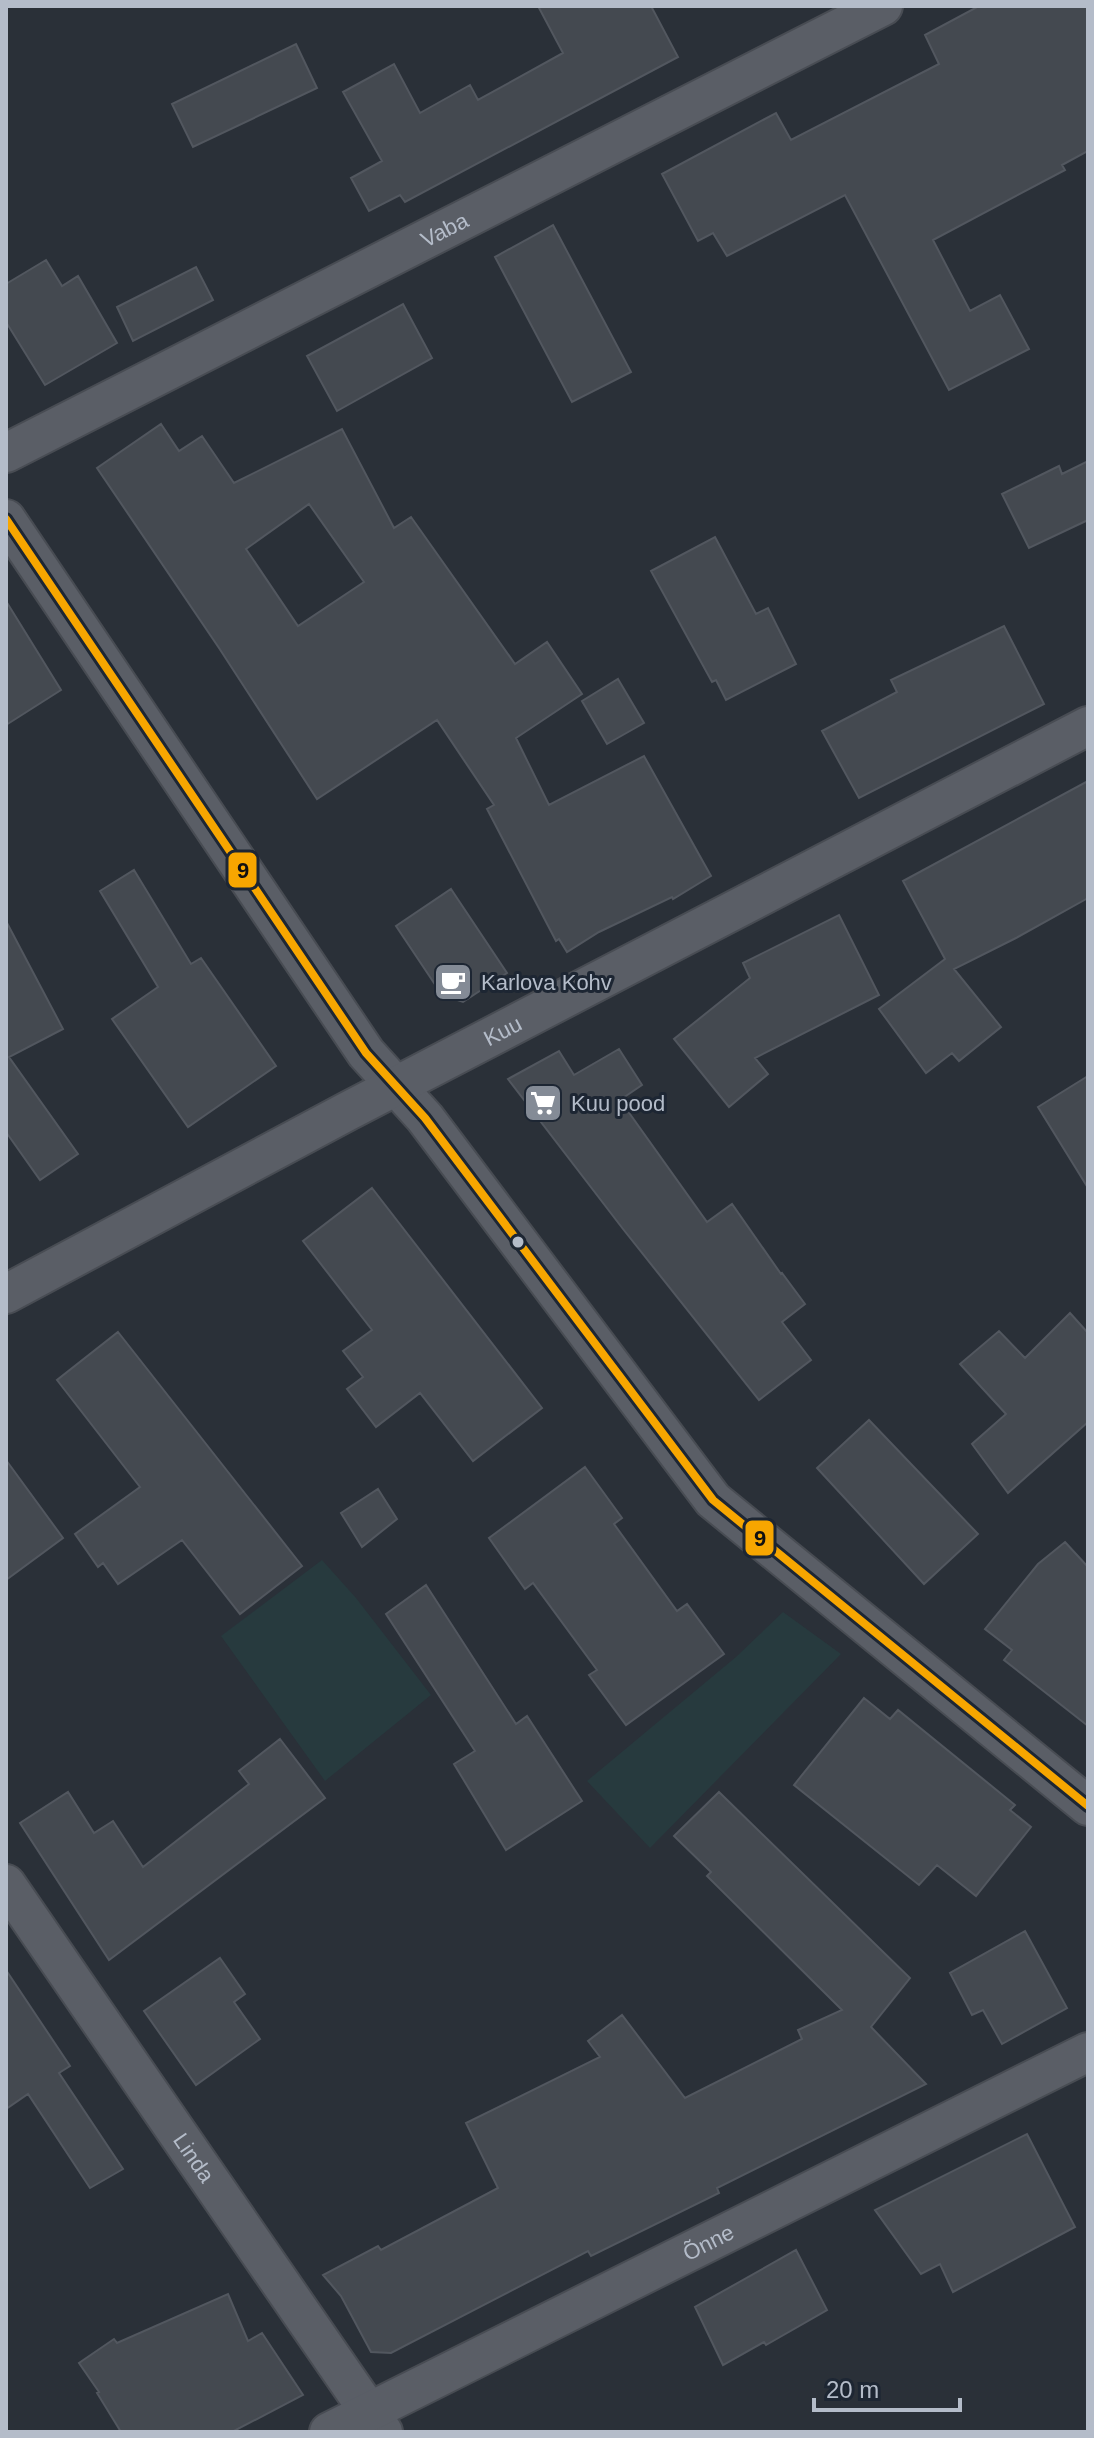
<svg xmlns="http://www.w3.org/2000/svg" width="1094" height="2438" font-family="Arial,sans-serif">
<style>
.green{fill:#273a3e}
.building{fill:#444950;stroke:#52575f;stroke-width:2;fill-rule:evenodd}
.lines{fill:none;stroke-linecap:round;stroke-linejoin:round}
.street-casing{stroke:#484c53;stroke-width:42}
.street{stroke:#5a5e66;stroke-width:38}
.bus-1-casing{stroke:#1d2633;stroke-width:14}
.bus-1{stroke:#f7a600;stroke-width:8}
.bus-dot{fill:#b4bcc9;stroke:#1d2633;stroke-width:3}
.labels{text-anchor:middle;stroke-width:6;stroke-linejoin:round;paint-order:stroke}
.street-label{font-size:22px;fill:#b4bcc9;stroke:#1d2633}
.poi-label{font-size:22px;fill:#b4bcc9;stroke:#1d2633;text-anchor:start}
.line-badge{stroke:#1d2633;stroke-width:3}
.pale-badge-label{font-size:22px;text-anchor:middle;font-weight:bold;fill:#111}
</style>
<rect width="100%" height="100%" fill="#2a3038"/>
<!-- green -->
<path class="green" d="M322,1560L356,1598L431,1695L325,1781L221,1636Z
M783,1612L841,1654L650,1848L587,1781L736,1657Z"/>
<!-- building -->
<path class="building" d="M538,6H651L678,57L405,202L400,195L369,211L351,178L382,161L343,92L394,64L420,113L470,85L478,100L563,53Z
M979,6H1088V151L1062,165L1065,170L933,240L970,311L1000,295L1029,349L949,390L845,195L727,256L713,233L698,241L662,174L776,113L791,140L939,64L925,35Z
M296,44L317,88L193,147L172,104Z
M553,225L631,372L572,402L495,257Z
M46,260L62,286L78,276L117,343L45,385L6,322V284Z
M196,267L213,300L133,341L117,307Z
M403,304L432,358L337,411L307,356Z
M161,424L179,451L202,436L234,483L342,429L394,528L411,517L515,664L547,642L582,694L516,738L549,805L644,756L711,876L673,899L672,897L599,932L567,952L559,939L556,941L487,809L494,805L437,720L317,799L219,648L97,468ZM309,504L364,582L298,626L246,549Z
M1088,461V520L1029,548L1002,494L1059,466L1062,474Z
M715,537L756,614L768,608L796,664L726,700L716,680L712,682L651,571Z
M6,601L61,690L6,725Z
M1004,626L1044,704L859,798L822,731L897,692L891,680Z
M618,679L644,723L607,744L582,701Z
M1088,781V898L1016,938L954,969L1001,1027L959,1061L952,1053L926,1073L879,1009L945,959L903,881Z
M134,870L191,964L201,958L276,1066L188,1127L112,1019L158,987L100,891Z
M451,889L507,973L463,1002L442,995L396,926Z
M839,915L879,995L755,1058L768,1074L729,1107L674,1039L750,978L743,963Z
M6,921L63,1029L9,1057L78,1154L40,1180L6,1132Z
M619,1049L642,1085L620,1100L707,1222L732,1204L781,1274L782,1273L805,1304L782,1322L811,1360L759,1400L623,1229L508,1079L559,1051L574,1075Z
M1088,1076V1188L1038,1107Z
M372,1188L542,1408L473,1461L420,1393L376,1427L347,1389L363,1377L343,1351L372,1330L303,1241Z
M1070,1313L1088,1333V1422L1008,1493L972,1444L1006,1414L960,1364L999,1331L1025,1358Z
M118,1332L302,1566L240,1614L182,1540L118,1584L103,1563L98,1567L75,1534L140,1487L57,1380Z
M869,1420L978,1534L924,1584L817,1468Z
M6,1460L63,1538L6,1580Z
M585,1467L622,1518L614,1524L677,1611L687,1604L724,1654L626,1725L589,1675L597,1670L533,1583L525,1589L489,1538Z
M378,1489L397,1519L362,1547L341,1513Z
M1065,1542L1088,1567V1726L1004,1660L1012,1650L985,1629L1038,1564Z
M426,1585L516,1724L527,1716L582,1801L506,1850L454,1764L475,1751L386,1614Z
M864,1698L890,1719L898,1710L1015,1805L1010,1810L1031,1827L976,1896L937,1865L919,1885L794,1785Z
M280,1739L325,1798L109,1960L20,1823L68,1792L94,1833L113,1821L143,1867L249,1784L239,1771Z
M719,1792L910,1978L871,2027L926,2084L717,2188L719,2193L591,2256L588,2251L391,2353L371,2352L341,2296L323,2275L378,2246L381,2250L498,2188L466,2123L600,2057L588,2041L622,2015L685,2098L802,2039L798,2030L842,2010L707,1876L711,1872L674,1836Z
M1025,1931L1067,2008L1002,2044L983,2010L972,2015L950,1973Z
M220,1958L245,1994L234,2002L260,2039L196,2085L144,2011Z
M6,1970L70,2066L59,2073L123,2169L90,2188L28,2094L6,2109Z
M1027,2134L1075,2227L953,2292L940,2264L921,2274L875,2210Z
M796,2250L827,2310L766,2345L764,2342L723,2365L695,2307Z
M228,2294L248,2341L262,2333L303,2395L232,2432H121L97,2393L99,2392L79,2363L114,2339L117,2343Z"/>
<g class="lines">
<defs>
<g id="street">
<path id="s1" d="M6,453L883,6"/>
<path d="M6,519L366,1053L425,1118L713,1500L1088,1806"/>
<path id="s2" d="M6,1294L348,1111L1088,726"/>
<path id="s3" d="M6,1884L383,2432"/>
<path id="s4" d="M329,2432L1088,2052"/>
</g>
</defs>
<!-- street casing -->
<use href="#street" class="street-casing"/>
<!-- street -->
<use href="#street" class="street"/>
<defs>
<path id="bus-1" d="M6,519L366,1053L425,1118L713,1500L1088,1806"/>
</defs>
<!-- bus-1 casing -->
<use href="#bus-1" class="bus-1-casing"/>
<!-- bus-1 -->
<use href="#bus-1" class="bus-1"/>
</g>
<!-- icons -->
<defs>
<symbol id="cafe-square" viewBox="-11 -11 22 22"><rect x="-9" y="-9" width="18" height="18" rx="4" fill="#848b96" stroke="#1d2633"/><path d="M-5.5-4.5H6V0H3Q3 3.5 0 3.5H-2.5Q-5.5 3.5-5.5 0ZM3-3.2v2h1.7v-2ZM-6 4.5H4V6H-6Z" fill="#fff"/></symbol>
<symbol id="supermarket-square" viewBox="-11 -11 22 22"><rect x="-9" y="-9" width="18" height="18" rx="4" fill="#848b96" stroke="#1d2633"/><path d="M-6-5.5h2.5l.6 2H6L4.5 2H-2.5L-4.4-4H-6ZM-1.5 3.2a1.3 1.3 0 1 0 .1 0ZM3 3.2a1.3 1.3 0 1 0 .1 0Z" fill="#fff"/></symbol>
</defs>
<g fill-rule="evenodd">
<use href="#cafe-square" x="431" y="960" width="44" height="44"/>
<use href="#supermarket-square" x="521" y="1081" width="44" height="44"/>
</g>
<!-- markers -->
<circle class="bus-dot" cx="518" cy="1242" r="7"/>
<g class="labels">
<!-- street labels -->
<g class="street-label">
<text dy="8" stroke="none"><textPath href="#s1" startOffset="492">Vaba</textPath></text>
<text dy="8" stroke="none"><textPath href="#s2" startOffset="562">Kuu</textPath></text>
<text dy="8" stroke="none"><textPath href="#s3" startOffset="332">Linda</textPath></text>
<text dy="8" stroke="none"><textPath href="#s4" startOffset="424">Õnne</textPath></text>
</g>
<!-- poi labels -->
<g class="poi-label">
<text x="481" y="990">Karlova Kohv</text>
<text x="571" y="1111">Kuu pood</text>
</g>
</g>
<g class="line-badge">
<rect x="227" y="851" width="31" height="38" rx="8" fill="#f7a600"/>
<rect x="744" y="1519" width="31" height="38" rx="8" fill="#f7a600"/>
</g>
<g class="pale-badge-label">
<text x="243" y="878">9</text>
<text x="760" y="1546">9</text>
</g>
<!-- border -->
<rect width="1094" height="2438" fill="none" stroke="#b4bcc9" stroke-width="16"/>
<!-- scale -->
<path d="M814 2398v12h146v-12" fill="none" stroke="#b4bcc9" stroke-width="4"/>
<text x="826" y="2398" font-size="24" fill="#b4bcc9" stroke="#1d2633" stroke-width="6" paint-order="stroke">20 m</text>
</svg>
